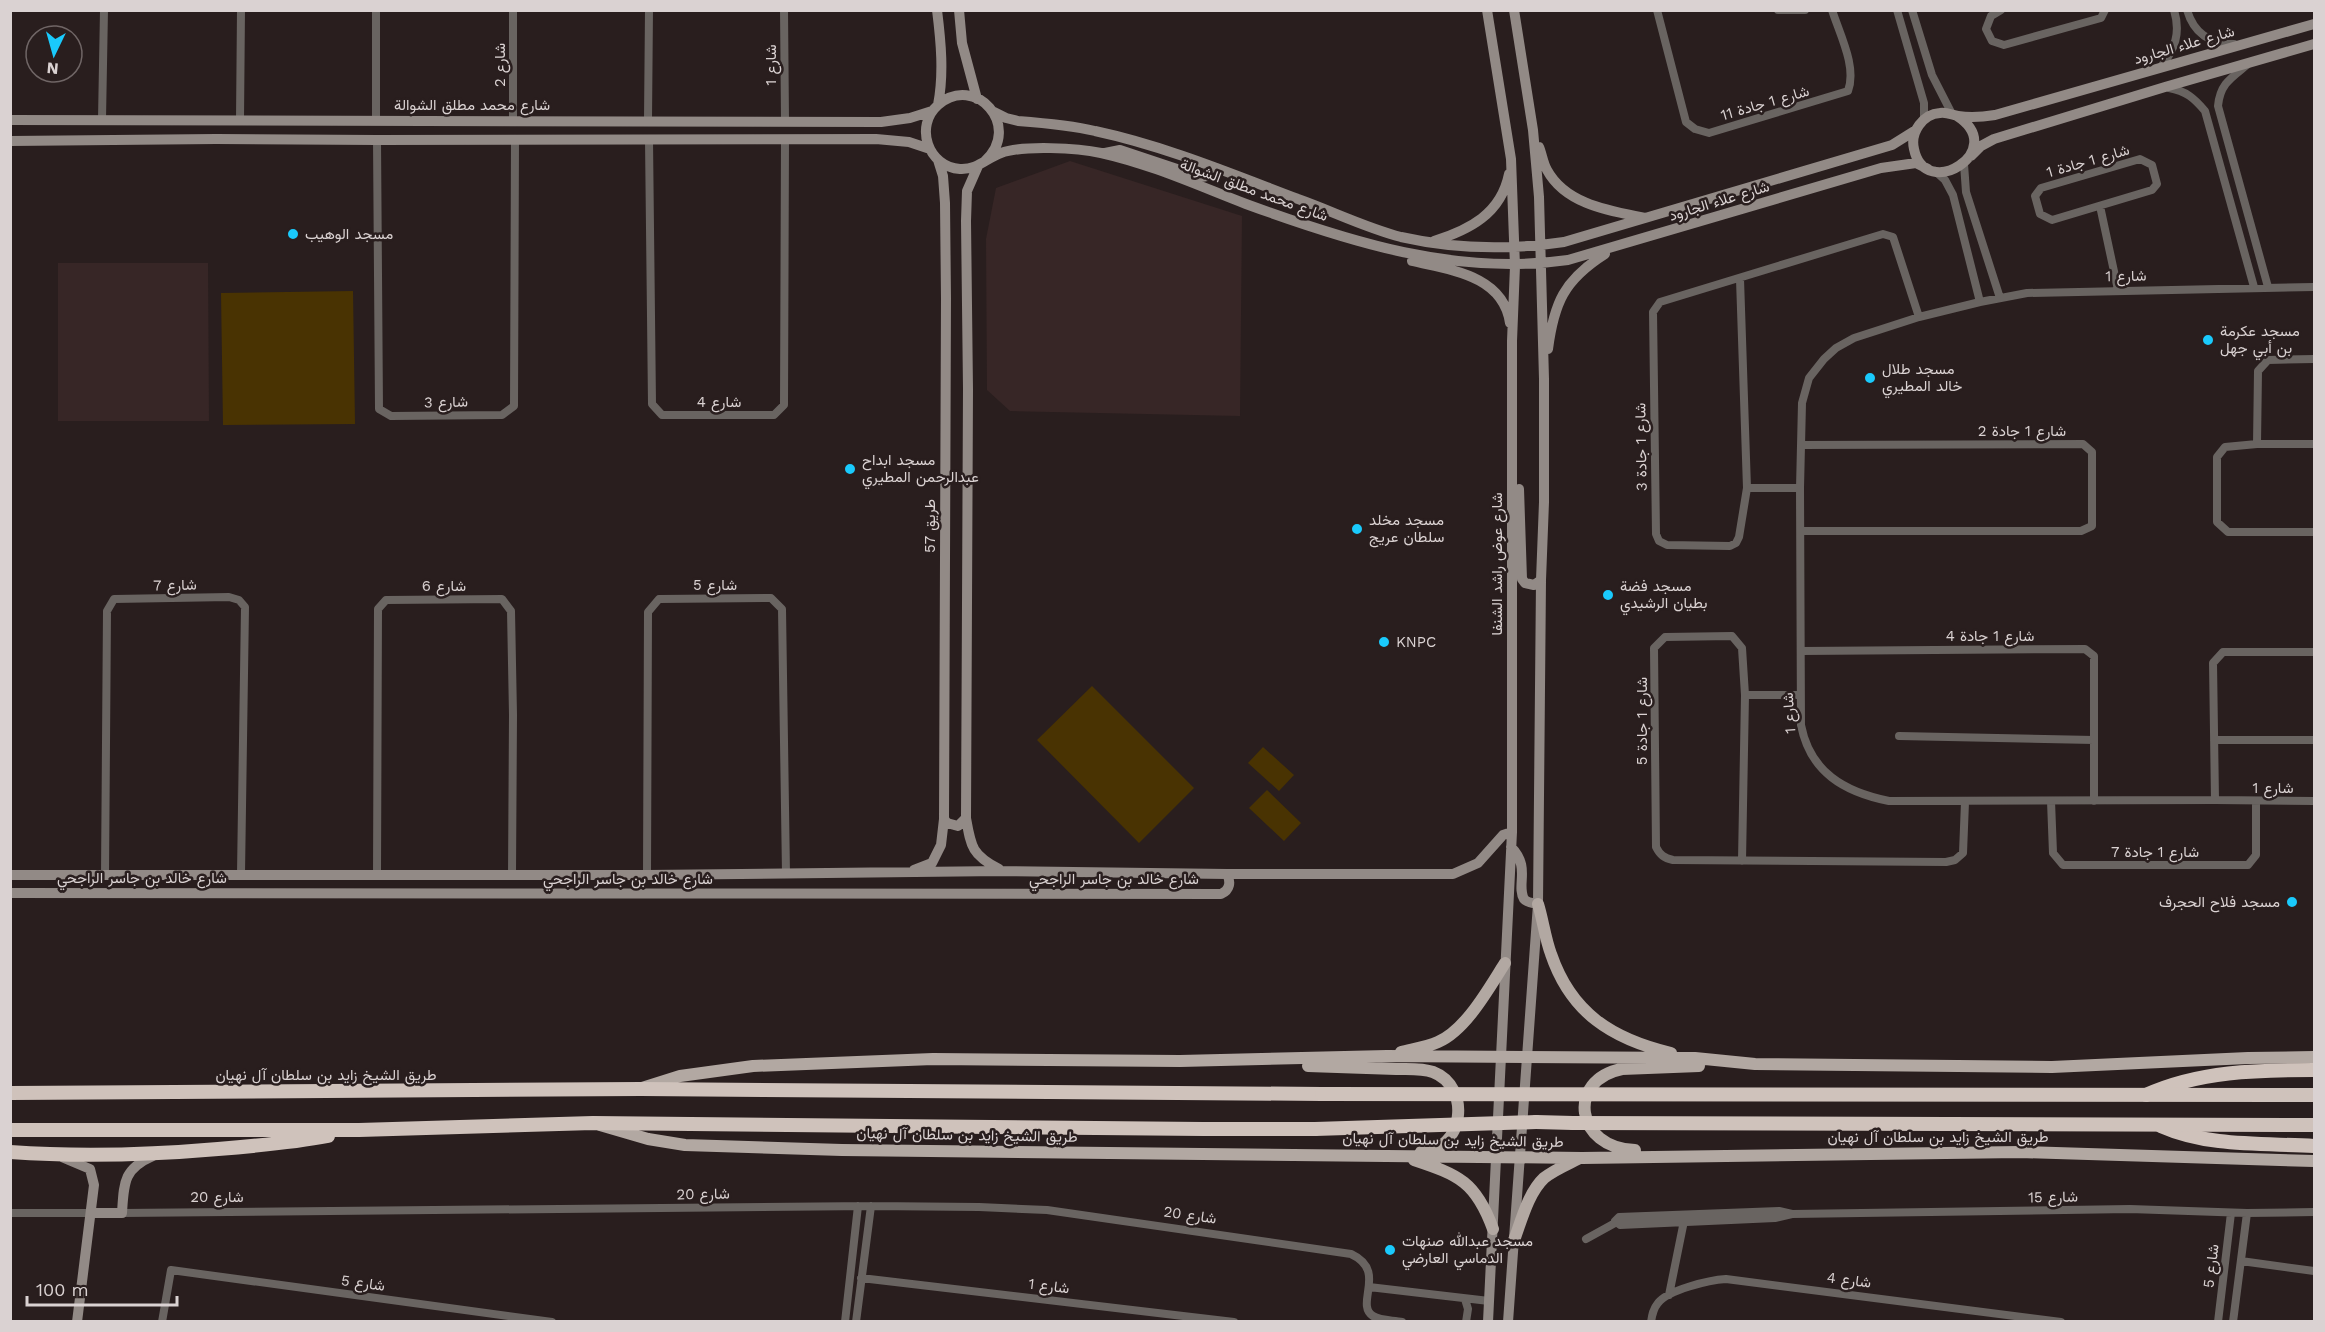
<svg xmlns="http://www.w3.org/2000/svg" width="2325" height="1332" font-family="'Work Sans',Vazirmatn,sans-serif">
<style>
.built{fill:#372626}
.green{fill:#493302}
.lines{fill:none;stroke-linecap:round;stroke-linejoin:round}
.street{stroke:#696461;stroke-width:8}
.secondary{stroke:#928a86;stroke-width:10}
.primary{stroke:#b2a8a2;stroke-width:12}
.highway{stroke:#cfc2bb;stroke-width:14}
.highway-bridge{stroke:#cfc2bb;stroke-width:14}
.poi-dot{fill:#1acafc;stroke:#291e1e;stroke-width:2}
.labels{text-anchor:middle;stroke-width:5;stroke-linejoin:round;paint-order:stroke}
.street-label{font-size:15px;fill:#dad2d2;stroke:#291e1e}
.poi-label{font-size:15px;fill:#dad2d2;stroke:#291e1e;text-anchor:start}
</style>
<rect width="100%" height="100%" fill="#291e1e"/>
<!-- built -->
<path class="built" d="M1070,161L1242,216L1240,416L1010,411L987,390L986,239L996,188Z
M58,263H208L209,421H58Z"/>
<!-- green -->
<path class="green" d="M353,291L355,424L223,425L221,293Z
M1092,686L1194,788L1139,843L1037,740Z
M1263,747L1294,775L1279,791L1248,763Z
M1267,790L1301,823L1284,841L1249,808Z"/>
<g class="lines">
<!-- street -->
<path class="street" d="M784,10L785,120
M1657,10L1686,122L1695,129L1709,133L1848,91C1857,67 1840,35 1832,10
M1778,10H1805
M1897,10L1924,103V119
M1912,10L1932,75L1952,114
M2001,10L1991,16L1986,29L1992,41L2004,45L2101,18L2105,10
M2187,10C2194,34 2211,44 2234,44
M2247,65C2231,78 2220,84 2218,106L2268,287
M2161,67C2175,49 2181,33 2174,10
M2169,88C2186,91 2194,98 2205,111L2254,287
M102,119L104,10
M240,119L241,10
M648,119L649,10
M376,120V10
M513,121V10
M377,140L379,409L391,416L502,415L514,406L515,140
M649,140L652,404L662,415H774L784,405L785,139
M2140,159L2152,165L2157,184L2152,190L2052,220L2040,214L2035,196L2041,188Z
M1964,164L1966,192L2000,298
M1935,171L1945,180L1953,195L1980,302
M2100,206L2118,290
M1740,279L1747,488L1739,537L1736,543L1730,546L1667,545L1659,541L1656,534L1653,312L1660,302L1883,234L1893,237L1919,317
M2314,287L2027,293L1980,302L1919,317L1854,338L1836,348L1824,359L1809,378L1802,403L1800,488L1801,725C1810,772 1844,792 1889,801L2215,800L2314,801
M2257,444L2258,371L2268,360L2314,359
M2314,444H2257L2225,447L2217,457V522L2228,532H2314
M1801,445L2083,444L2092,452V526L2081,531H1802
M1747,488H1800
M1801,651L2085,649L2094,656V801
M1745,695H1800
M1899,736L2094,740
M2214,740H2314
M2215,800L2213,663L2223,652H2314
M2051,801L2053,853L2063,865H2248L2256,855V802
M1742,861L1745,695L1742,648L1732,636L1665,637L1654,648L1656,847C1660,855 1664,858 1673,860L1946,862L1955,860L1963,853L1965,802
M105,875L107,611L114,599L229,597L239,600L245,607L241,874
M377,875L378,609L386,600L502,599L511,611L513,715L512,875
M647,875L648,612L659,599L771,598L782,609L786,874
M1779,1211L1792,1214L1775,1218L1620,1225L1615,1221L1619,1217Z
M10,1213H92
M122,1213L871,1206L979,1207L1047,1210L1351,1254C1388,1271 1354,1304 1373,1316C1381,1321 1394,1320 1402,1322
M1792,1214L2130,1209L2247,1213L2314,1212
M1586,1239L1615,1223
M2241,1261L2314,1271
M861,1278L1234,1322
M1369,1287L1489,1301
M1669,1295L1684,1221
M1465,1299L1468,1309L1466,1322
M162,1322L171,1270L552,1322
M845,1322L858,1206
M856,1322L871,1206
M1651,1322C1652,1315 1653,1309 1658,1303C1668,1290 1709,1280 1726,1279L2061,1322
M2218,1322L2231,1213
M2233,1322L2247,1213"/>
<!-- secondary -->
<path class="secondary" d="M937,10C941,42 944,74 938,105
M959,10L962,43L977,99
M1487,10L1511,159L1515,266L1512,341V832L1488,1322
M992,111L1006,118L1018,121C1044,123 1070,125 1095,131C1165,146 1232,174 1298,199C1332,211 1366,228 1401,237C1454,249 1510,250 1564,242L1892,145L1916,130
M1957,116C2010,150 1925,203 1914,149C1910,132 1923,114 1940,113C1947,112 1952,115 1958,116C1970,118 1983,117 1995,115L2314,24
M10,120L881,122L910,118L932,111
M10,141L216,139L377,140L876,139L909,142L930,149
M1539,147C1542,154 1543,163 1547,170C1566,205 1611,211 1645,218
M1105,153L1120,150L1201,177L1207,176L1210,166
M1971,156L1981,146L1994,139L2165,87L2314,44
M985,161C1023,126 975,73 938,105C914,126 928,167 960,169C977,170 987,158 1001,153C1023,145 1078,148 1101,153C1151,164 1199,186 1246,204C1350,242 1456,276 1568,260L1881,168L1916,163L1928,169
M978,166L967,191L966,221L968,389L966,818C971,847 972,855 999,869
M1434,241C1469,230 1501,214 1509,174
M1412,261C1450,270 1503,275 1510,323
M1548,349C1554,303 1564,280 1605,254
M1519,489L1522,579L1525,583L1534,585L1541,580
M944,819L947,823L958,826L966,818
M1511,847C1531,867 1516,885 1524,899C1527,903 1533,903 1538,904
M914,870L932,863L941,845L944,819L946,298L945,203L943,176L938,160
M1227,874H1453L1478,863L1503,835L1512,832
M10,875H647L1002,871L1227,874C1231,882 1230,890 1221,894L10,893
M64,1158L90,1169L94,1185L77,1322
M92,1213H122C124,1183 123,1169 153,1156
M1508,1322L1538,904L1541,580L1544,502V379L1539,197L1533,130L1514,10"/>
<!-- primary -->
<path class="primary" d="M1538,904C1543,920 1545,938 1551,954C1571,1013 1612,1039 1671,1053
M1401,1052C1413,1049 1427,1047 1438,1042C1466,1030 1489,988 1505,963
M1308,1066C1337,1067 1367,1068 1396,1069C1408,1069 1422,1068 1433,1072C1472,1087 1464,1151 1421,1152
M642,1088L680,1076L753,1066L933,1059L1180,1061L1387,1056L1695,1058L1755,1064L2052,1067L2248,1058L2314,1057
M600,1125L648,1139L685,1145L842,1150L1582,1158L2020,1152L2314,1161
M1635,1150C1575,1148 1566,1080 1622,1069L1699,1066
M1414,1160C1459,1175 1476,1182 1493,1229
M1513,1243C1521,1222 1528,1193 1544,1178C1554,1170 1566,1165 1578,1159"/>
<!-- highway -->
<path class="highway" d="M10,1093L641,1089L1322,1094
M2146,1095C2199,1071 2257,1070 2314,1070
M1536,1122L1573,1123
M2161,1126C2208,1147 2263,1143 2314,1146
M10,1130H359L593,1123L1203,1129H1315
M10,1152C80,1157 149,1155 218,1149C255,1146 292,1143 328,1136"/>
<!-- highway-bridge -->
<path class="highway-bridge" d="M1322,1094L2314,1095
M1573,1123L2314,1125
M1315,1129L1536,1122"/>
</g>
<!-- markers -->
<g class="poi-dot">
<circle cx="293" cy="234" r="6"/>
<circle cx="2208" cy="340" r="6"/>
<circle cx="1870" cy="378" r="6"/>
<circle cx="850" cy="469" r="6"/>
<circle cx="1357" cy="529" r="6"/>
<circle cx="1608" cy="595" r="6"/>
<circle cx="1384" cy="642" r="6"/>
<circle cx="2292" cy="902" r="6"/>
<circle cx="1390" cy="1250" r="6"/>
</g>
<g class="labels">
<!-- street labels -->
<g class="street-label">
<text transform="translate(2184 45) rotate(-16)" y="5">شارع علاء الجارود</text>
<text transform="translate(500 65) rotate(-90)" y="5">شارع 2</text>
<text transform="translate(771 65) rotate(-90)" y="5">شارع 1</text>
<text transform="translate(1765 103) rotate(-16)" y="5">شارع 1 جادة 11</text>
<text x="472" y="110">شارع محمد مطلق الشوالة</text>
<text transform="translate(2088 161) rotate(-16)" y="5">شارع 1 جادة 1</text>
<text transform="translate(1254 190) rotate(20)" y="5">شارع محمد مطلق الشوالة</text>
<text transform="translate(1719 201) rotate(-17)" y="5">شارع علاء الجارود</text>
<text transform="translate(2126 276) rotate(-1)" y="5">شارع 1</text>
<text transform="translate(446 402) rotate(-1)" y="5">شارع 3</text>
<text x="719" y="407">شارع 4</text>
<text x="2022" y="436">شارع 1 جادة 2</text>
<text transform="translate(1641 447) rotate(-91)" y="5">شارع 1 جادة 3</text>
<text transform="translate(930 526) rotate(-90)" y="5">طريق 57</text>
<text transform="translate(1497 564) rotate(-90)" y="5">شارع عوض راشد الشنفا</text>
<text transform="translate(175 585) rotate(-1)" y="5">شارع 7</text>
<text x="715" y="590">شارع 5</text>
<text x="444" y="591">شارع 6</text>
<text x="1990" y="641">شارع 1 جادة 4</text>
<text transform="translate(1789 713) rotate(-94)" y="5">شارع 1</text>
<text transform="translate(1642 721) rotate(-90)" y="5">شارع 1 جادة 5</text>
<text x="2273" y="793">شارع 1</text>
<text x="2155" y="857">شارع 1 جادة 7</text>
<text x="142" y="883">شارع خالد بن جاسر الراجحي</text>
<text x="628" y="884">شارع خالد بن جاسر الراجحي</text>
<text x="1114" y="884">شارع خالد بن جاسر الراجحي</text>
<text x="326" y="1080">طريق الشيخ زايد بن سلطان آل نهيان</text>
<text transform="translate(967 1135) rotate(1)" y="5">طريق الشيخ زايد بن سلطان آل نهيان</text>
<text x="1938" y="1142">طريق الشيخ زايد بن سلطان آل نهيان</text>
<text transform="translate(1453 1140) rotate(1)" y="5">طريق الشيخ زايد بن سلطان آل نهيان</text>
<text transform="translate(703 1194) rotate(-1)" y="5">شارع 20</text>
<text x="217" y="1202">شارع 20</text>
<text transform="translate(2053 1197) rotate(-1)" y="5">شارع 15</text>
<text transform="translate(1190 1215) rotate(8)" y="5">شارع 20</text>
<text transform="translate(2211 1266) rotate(-83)" y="5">شارع 5</text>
<text transform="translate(1849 1280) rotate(7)" y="5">شارع 4</text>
<text transform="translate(363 1283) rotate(8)" y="5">شارع 5</text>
<text transform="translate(1049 1286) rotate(7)" y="5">شارع 1</text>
</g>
<!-- poi labels -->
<g class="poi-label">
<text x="305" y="239">مسجد الوهيب</text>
<text x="2220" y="336">مسجد عكرمة<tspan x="2220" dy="17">بن أبي جهل</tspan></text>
<text x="1882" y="374">مسجد طلال<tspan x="1882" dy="17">خالد المطيري</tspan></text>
<text x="862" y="465">مسجد ابداح<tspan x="862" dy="17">عبدالرحمن المطيري</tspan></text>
<text x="1369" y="525">مسجد مخلد<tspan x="1369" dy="17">سلطان عريج</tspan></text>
<text x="1620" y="591">مسجد فضة<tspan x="1620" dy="17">بطيان الرشيدي</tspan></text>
<text x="1396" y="647">KNPC</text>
<text x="2280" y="907" text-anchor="end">مسجد فلاح الحجرف</text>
<text x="1402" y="1246">مسجد عبدالله صنهات<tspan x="1402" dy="17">الدماسي العارضي</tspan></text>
</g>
</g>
<!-- border -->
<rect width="2325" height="1332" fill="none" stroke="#dad2d2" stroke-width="24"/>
<!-- north arrow -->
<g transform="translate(54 54) rotate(185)"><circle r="28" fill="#291e1e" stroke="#706666" stroke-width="1.5"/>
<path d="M0-4.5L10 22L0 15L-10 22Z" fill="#1acafc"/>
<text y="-9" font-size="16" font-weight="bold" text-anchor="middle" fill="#dad2d2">N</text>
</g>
<!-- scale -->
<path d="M27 1296v9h150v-9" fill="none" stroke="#dad2d2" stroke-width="3"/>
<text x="36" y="1296" font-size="18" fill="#dad2d2" stroke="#291e1e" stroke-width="4.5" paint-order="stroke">100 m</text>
</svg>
